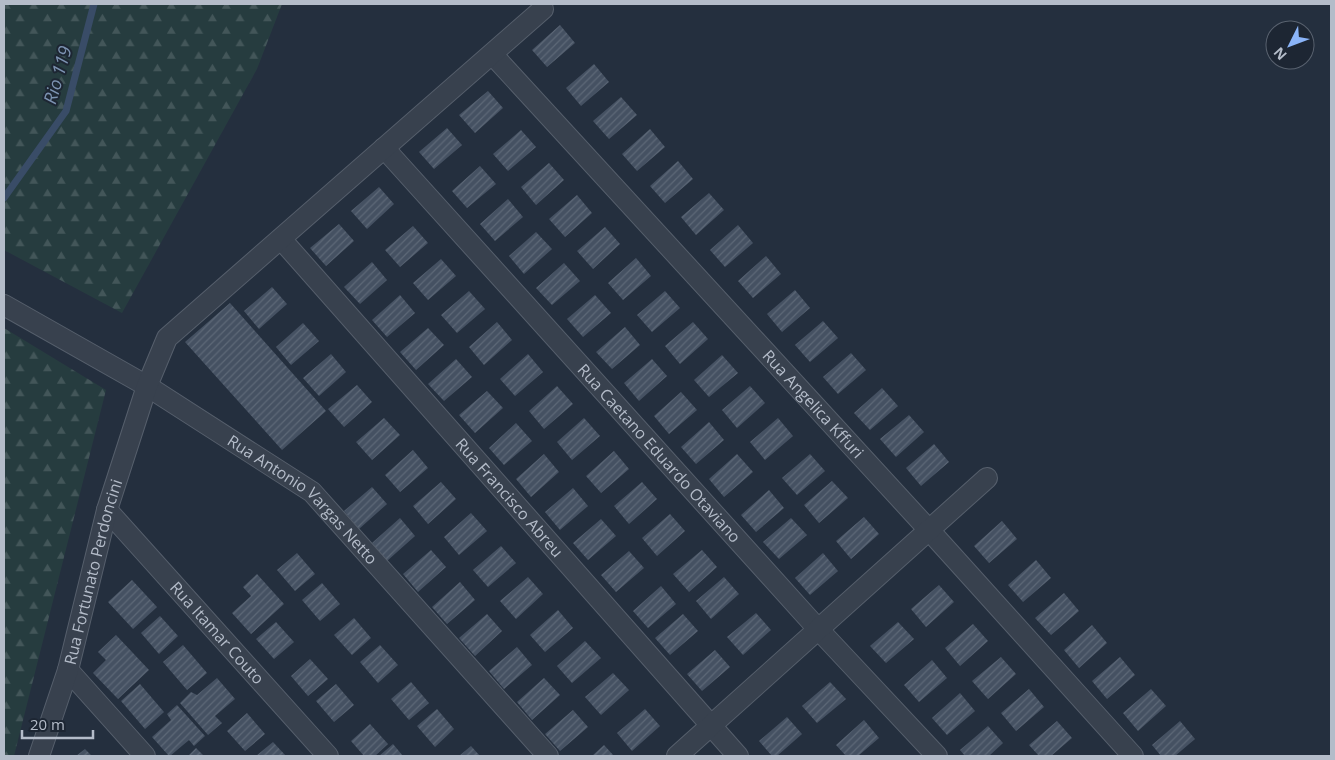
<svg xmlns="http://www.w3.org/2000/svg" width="1335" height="760" font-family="'Open Sans',sans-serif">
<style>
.forest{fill:url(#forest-firs)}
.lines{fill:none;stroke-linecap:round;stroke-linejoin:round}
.stream{stroke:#394c67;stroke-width:7}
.building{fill:url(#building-hatch)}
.street-casing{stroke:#565f6c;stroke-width:22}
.street{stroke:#38414e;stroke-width:20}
.labels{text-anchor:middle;stroke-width:4;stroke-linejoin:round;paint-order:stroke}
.street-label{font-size:16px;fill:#b4bcc9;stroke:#1d2633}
.water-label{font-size:18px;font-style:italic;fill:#7c92b1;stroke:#1d2633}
</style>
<defs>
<pattern id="forest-firs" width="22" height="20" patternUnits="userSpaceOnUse" patternTransform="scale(1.25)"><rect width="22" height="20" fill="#263c3f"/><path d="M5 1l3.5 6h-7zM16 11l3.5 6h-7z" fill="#435659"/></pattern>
<pattern id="building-hatch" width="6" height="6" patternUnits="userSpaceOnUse" patternTransform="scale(1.25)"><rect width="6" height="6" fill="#455162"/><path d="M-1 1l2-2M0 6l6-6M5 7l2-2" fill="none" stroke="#5d6877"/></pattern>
</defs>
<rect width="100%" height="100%" fill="#242f3e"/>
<!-- forest -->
<path class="forest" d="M4,4H282L257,69L122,313L4,250Z
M4,328L106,390L14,756H4Z"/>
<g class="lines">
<!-- stream -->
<path class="stream" d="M4,198L66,111L94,4"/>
</g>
<!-- building -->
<path class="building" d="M560,25L575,43L547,67L532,50Z
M594,64L609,82L581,106L566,88Z
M488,91L503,108L475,133L459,115Z
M621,97L637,115L609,139L593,121Z
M447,128L462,145L434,169L419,152Z
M650,129L665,147L637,171L622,154Z
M521,130L536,147L508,171L493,154Z
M678,161L693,179L665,203L650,186Z
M549,163L564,180L536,205L521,187Z
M480,166L496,184L467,208L452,191Z
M379,187L394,204L367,229L351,211Z
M709,193L724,210L696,235L681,217Z
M577,195L592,213L565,237L549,219Z
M508,199L523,217L495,241L480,224Z
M339,224L354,241L326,266L310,248Z
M738,225L753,243L725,267L710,250Z
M413,226L428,243L400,267L385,250Z
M605,227L620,244L593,269L577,251Z
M536,232L552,249L524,274L509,256Z
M766,256L781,274L753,298L738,281Z
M636,258L651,276L623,300L608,283Z
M441,259L456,276L428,300L413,283Z
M372,262L387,280L360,304L344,287Z
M564,263L580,281L552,305L536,288Z
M272,287L287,304L259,329L244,311Z
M795,290L810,308L782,332L767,314Z
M469,291L485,309L457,333L441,315Z
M665,291L680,308L652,332L637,315Z
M400,295L415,313L387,337L372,320Z
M595,295L611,313L583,337L567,319Z
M230,303L326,411L282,450L185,342Z
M823,321L838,338L810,362L795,345Z
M497,322L512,340L484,365L469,347Z
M693,322L708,339L680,364L665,346Z
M303,323L319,341L291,365L276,347Z
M625,327L640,345L612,369L596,352Z
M428,328L444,345L416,370L400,352Z
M851,353L866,370L838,394L823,377Z
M331,354L346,372L319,396L303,378Z
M528,354L543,372L515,396L500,379Z
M722,355L738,373L709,397L694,380Z
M456,359L472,377L444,401L428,384Z
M652,359L667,376L639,401L624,383Z
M357,385L372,402L344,427L328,409Z
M557,386L573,404L544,429L529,411Z
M750,386L765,403L737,428L722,410Z
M882,388L898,406L870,430L854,413Z
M487,391L503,408L475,433L459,415Z
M681,392L697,410L669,434L654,416Z
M909,415L924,432L896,457L880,439Z
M384,418L400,435L372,460L356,442Z
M584,418L600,436L572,460L557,442Z
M778,418L793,436L765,460L750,442Z
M709,422L724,440L696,464L681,447Z
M516,423L532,441L504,465L489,448Z
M934,444L949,462L921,486L906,468Z
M413,450L428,468L400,492L385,475Z
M614,451L629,469L601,493L586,476Z
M544,454L559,472L531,497L516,479Z
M737,454L753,472L724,497L709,479Z
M810,454L825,471L797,495L782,478Z
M832,481L848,498L819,523L804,505Z
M441,482L456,499L428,524L413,506Z
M642,482L657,499L629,524L614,506Z
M372,487L387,504L359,529L344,511Z
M573,488L588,506L560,530L545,512Z
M769,490L784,508L756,532L741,515Z
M471,513L487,531L459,555L444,537Z
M670,514L685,531L657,556L642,538Z
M864,517L879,534L851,559L836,541Z
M400,518L415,536L387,561L372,543Z
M791,518L807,535L779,559L763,542Z
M601,519L616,536L588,560L573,543Z
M1002,521L1017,539L989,563L974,546Z
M501,546L516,563L488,587L473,570Z
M431,550L446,567L418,592L403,574Z
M702,550L717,567L689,592L673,574Z
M629,551L644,568L616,592L601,575Z
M297,553L315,574L295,591L277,570Z
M823,553L838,571L810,595L795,578Z
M1036,560L1051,578L1023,602L1008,585Z
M257,574L284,604L251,634L232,613L251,596L243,587Z
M528,577L543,594L516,619L500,601Z
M724,577L739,594L711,619L696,601Z
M132,580L157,607L133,629L108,602Z
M460,582L475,600L447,624L432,607Z
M322,583L340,604L320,621L302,600Z
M939,585L954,602L926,627L911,609Z
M661,586L676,604L648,628L633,611Z
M1064,593L1079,611L1051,635L1035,618Z
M558,610L573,628L545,652L530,635Z
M756,613L771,630L743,655L727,637Z
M487,614L502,631L475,656L459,638Z
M683,614L698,631L670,655L655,638Z
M160,616L178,636L159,654L141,633Z
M354,618L371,638L352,655L334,635Z
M276,622L294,642L274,659L256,639Z
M898,622L914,639L886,663L870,646Z
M973,624L988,641L960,666L945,648Z
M1092,625L1107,643L1079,668L1064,650Z
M116,635L149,670L118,699L93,673L106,660L98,652Z
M585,641L601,658L572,683L557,666Z
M183,645L207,673L187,690L163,662Z
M380,645L398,665L378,683L360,662Z
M517,647L532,665L504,689L489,671Z
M715,650L730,667L702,691L687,674Z
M1001,657L1016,674L988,699L972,681Z
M1120,657L1135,675L1107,699L1092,681Z
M310,659L328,679L308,696L291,676Z
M932,660L947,678L919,702L904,685Z
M613,673L629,690L601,715L585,697Z
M217,678L235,699L215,716L222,723L208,735L180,703L191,692L197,695Z
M544,678L560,695L532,720L517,702Z
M411,682L429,703L409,720L391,699Z
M830,682L846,699L817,723L802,706Z
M140,684L164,712L145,729L121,701Z
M336,684L354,705L334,722L316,701Z
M1029,689L1044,707L1016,731L1001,713Z
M1151,689L1166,706L1138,731L1123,713Z
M960,693L975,711L947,735L932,718Z
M177,705L205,736L194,746L189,740L170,756H169L152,737L171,720L167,714Z
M437,709L454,729L435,747L417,726Z
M645,709L660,726L632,751L617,733Z
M573,710L588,727L560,751L545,734Z
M247,713L265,734L245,751L227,731Z
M787,717L802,734L777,756H772L759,741Z
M864,720L879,738L858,756H846L836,745Z
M1057,721L1072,738L1051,756H1039L1029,745Z
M1180,721L1195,739L1175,756H1161L1152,745Z
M370,724L388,744L375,756H364L351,741Z
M988,726L1003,743L989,756H965L960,750Z
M273,742L286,756H256Z
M393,744L403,756H379Z
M604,745L614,756H592Z
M471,746L480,756H459Z
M196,748L204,756H188Z
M85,749L92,756H76Z"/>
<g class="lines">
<defs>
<g id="street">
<path id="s1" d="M492,54L929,530L1133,756"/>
<path id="s2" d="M384,148L818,629L937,756"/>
<path id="s3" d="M281,239L738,756"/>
<path id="s4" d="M4,305L147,386L312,492L548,756"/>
<path id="s5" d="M107,510L328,756"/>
<path d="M68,670L145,756"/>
<path id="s6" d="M39,756L68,670L107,510L147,386L167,338L543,9"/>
<path d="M677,756L987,478"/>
</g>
</defs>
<!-- street casing -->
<use href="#street" class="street-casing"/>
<!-- street -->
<use href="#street" class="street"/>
</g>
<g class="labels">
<!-- street labels -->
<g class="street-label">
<text dy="6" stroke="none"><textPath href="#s1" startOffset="475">Rua Angelica Kffuri</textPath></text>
<text dy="6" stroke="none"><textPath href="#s2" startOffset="411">Rua Caetano Eduardo Otaviano</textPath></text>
<text dy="6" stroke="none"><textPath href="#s3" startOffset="345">Rua Francisco Abreu</textPath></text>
<text dy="6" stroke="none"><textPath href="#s4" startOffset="358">Rua Antonio Vargas Netto</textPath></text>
<text dy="6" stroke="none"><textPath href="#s6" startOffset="192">Rua Fortunato Perdoncini</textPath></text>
<text dy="6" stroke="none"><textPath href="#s5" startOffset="165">Rua Itamar Couto</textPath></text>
</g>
<!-- water labels -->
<g class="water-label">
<text transform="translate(58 75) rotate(-74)" y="6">Rio 119</text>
</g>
</g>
<!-- border -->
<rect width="1335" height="760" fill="none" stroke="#b4bcc9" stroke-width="10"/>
<!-- north arrow -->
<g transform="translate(1290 45) rotate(228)"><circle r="24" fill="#1d2633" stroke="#59626f"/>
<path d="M0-4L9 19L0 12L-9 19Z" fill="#8ab4f8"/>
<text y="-8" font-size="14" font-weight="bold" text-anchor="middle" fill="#b4bcc9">N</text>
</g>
<!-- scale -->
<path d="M22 730v8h71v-8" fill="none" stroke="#b4bcc9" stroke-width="2.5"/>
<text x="30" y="730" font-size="15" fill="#b4bcc9" stroke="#1d2633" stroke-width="4" paint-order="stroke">20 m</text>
</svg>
